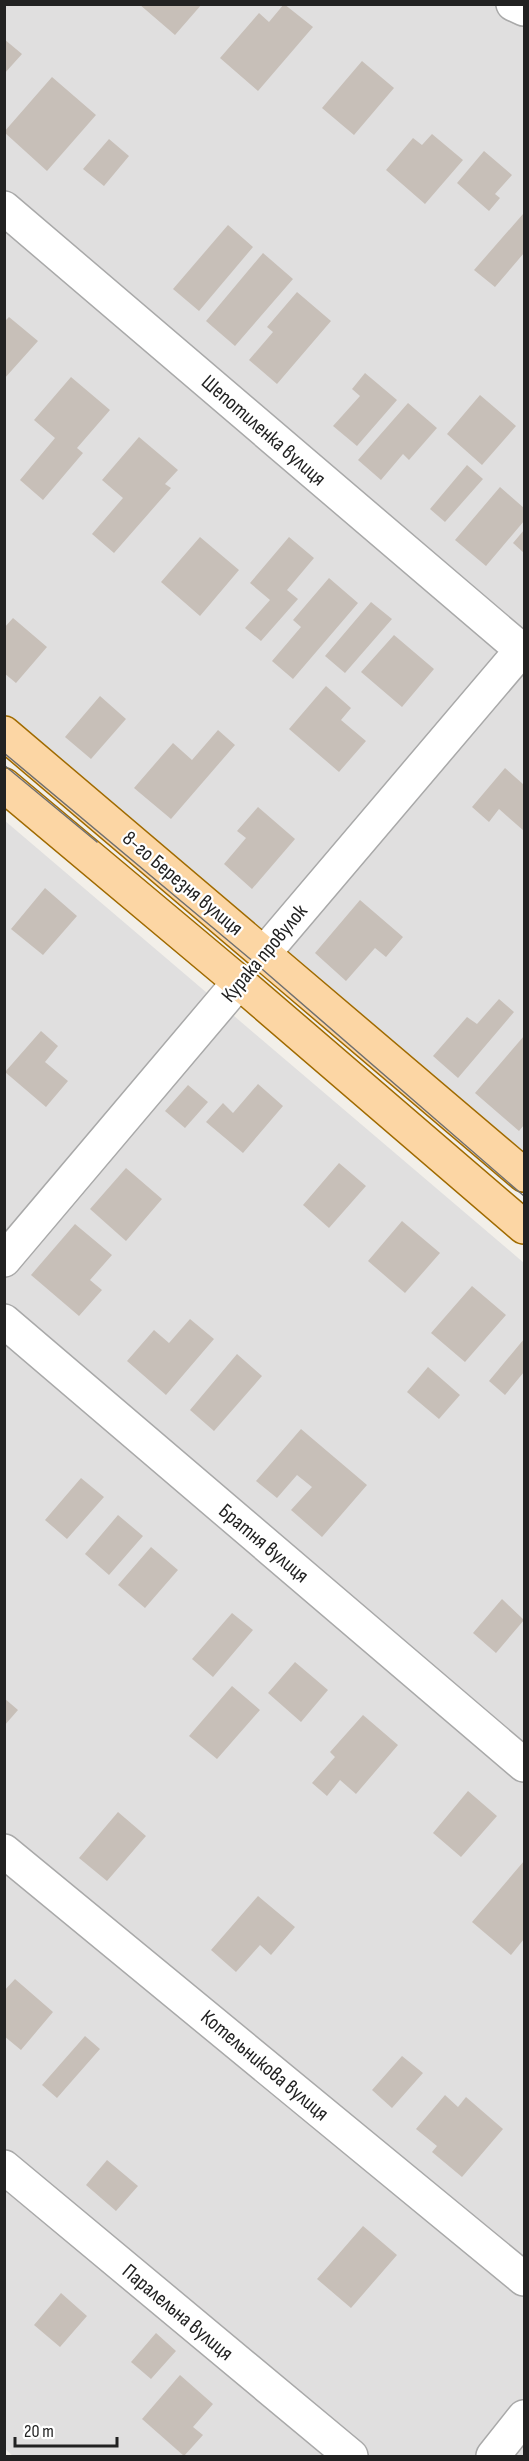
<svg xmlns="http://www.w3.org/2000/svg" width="529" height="2461" font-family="'Sofia Sans Condensed',sans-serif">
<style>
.residential{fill:#e0dfdf}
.building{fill:#c7bfb8}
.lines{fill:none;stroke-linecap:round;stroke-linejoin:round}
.minor-casing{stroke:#a9a9a9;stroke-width:36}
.major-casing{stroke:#a06b00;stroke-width:36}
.minor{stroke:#fff;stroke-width:33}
.major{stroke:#fcd6a4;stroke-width:33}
.tram{stroke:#707070;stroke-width:1.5}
.labels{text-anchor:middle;stroke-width:4.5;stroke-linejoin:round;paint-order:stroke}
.street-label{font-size:21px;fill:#222;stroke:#fff}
</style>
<rect width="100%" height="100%" fill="#f2efe9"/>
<!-- residential -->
<path class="residential" d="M5,5H524V1163L5,721Z
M4,820L524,1263V2456H13L5,2449Z"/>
<!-- building -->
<path class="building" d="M139,4H202L175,35Z
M284,4L313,27L258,91L220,58L259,13L269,22Z
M4,39L22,54L4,74Z
M362,61L394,88L354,135L322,108Z
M52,77L96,115L47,171L4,132Z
M432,134L463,160L425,204L386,170L413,138L422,145Z
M109,139L129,156L104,186L83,169Z
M484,151L512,175L495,194L500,198L489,211L457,183Z
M523,214L524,253L495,287L474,270Z
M228,225L253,247L199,311L173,289Z
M263,253L293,279L235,346L206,321Z
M297,292L331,321L277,384L249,360L273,332L267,327Z
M9,317L38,341L4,379V322Z
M365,373L397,400L357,446L333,426L360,396L352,389Z
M71,377L110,410L77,448L83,453L43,500L20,480L55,438L34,420Z
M480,395L516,426L482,465L447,434Z
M408,403L437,428L409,460L403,454L381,480L358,460Z
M139,437L178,470L165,484L171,488L114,553L92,534L123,498L102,480Z
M467,465L483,479L445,522L430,509Z
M500,487L524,508V521L486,566L455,540Z
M524,530V553L513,543Z
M200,537L239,570L200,616L161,582Z
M289,537L314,558L287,590L298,599L261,641L245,628L270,600L250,583Z
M329,578L358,603L293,679L272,661L301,627L293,620Z
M371,602L392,619L345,673L325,656Z
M13,618L47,647L16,683L4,673V628Z
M394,635L434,669L402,707L361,672Z
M326,686L351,708L341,720L366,741L339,772L289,729Z
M100,696L126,719L91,759L65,737Z
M218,730L235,745L171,819L134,788L173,743L192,760Z
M505,768L524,785V831L499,809L489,822L472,807Z
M258,807L295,839L252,889L224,864L246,838L237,831Z
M45,888L77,916L43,955L11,929Z
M360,900L403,937L386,957L375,948L346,981L315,953Z
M499,999L514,1012L458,1078L433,1056L467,1017L477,1024Z
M41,1031L58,1046L45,1062L68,1081L46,1107L5,1072Z
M524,1036V1125L519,1131L475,1093Z
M258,1084L283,1106L243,1153L206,1122L223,1103L233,1113Z
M188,1085L208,1102L185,1128L165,1111Z
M339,1163L366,1186L329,1228L303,1205Z
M126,1168L162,1199L126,1241L90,1209Z
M402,1221L440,1253L405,1293L368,1261Z
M75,1224L112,1255L90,1280L102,1290L79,1316L31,1275Z
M472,1286L506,1315L465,1362L431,1333Z
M190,1319L214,1339L166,1395L127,1361L154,1330L169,1343Z
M524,1339V1372L505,1395L489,1381Z
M237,1354L262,1376L214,1431L190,1410Z
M428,1367L460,1395L439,1419L407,1392Z
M301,1429L367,1485L322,1537L291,1510L312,1487L297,1475L277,1498L256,1481Z
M81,1478L104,1497L67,1539L45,1520Z
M118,1515L143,1536L109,1575L85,1554Z
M151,1547L178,1570L145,1608L118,1585Z
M502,1599L524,1620L496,1653L473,1633Z
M232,1613L253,1630L213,1677L192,1659Z
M295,1662L328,1690L301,1722L268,1693Z
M232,1686L260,1710L217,1759L189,1736Z
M4,1698L18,1710L4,1726Z
M363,1715L398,1745L356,1794L340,1780L327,1796L312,1783L335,1757L330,1752Z
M468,1791L497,1816L461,1857L433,1833Z
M118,1812L146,1836L107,1881L79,1858Z
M524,1861V1939L511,1955L472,1922Z
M258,1896L295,1927L271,1955L260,1945L236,1972L211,1950Z
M15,1979L53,2012L21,2050L4,2036V1991Z
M85,2036L100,2049L57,2098L42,2085Z
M402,2056L423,2073L392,2108L372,2090Z
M445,2095L458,2107L466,2097L503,2129L462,2177L432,2152L437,2146L416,2129Z
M107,2160L138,2186L116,2211L86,2185Z
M363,2226L397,2255L351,2308L317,2279Z
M61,2293L87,2316L60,2347L34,2325Z
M156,2333L176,2351L151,2379L131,2362Z
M180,2375L213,2404L193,2427L203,2435L184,2456L142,2419Z"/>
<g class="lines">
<defs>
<path id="minor" d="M513,4L524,9
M4,208L524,652
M265,952L524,647
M4,1260L239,982
M4,1321L524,1765
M4,1851L524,2279
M4,2167L351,2456
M493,2456L524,2417"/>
<path id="major" d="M4,733L524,1175
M4,785L239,982L524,1227"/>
</defs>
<!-- minor casing -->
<use href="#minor" class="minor-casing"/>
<!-- major casing -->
<use href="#major" class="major-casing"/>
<!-- minor -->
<use href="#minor" class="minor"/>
<!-- major -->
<use href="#major" class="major"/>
<!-- tram -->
<path class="tram" d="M4,753L255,963L524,1196
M4,765L97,842"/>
</g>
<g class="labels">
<!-- street labels -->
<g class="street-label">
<text transform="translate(264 430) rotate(41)" y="7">Шепотиленка вулиця</text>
<text transform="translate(183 883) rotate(40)" y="7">8-го Березня вулиця</text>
<text transform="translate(264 953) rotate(-50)" y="7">Курака провулок</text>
<text transform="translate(264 1543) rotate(40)" y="7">Братня вулиця</text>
<text transform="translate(265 2065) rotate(40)" y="7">Котельникова вулиця</text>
<text transform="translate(178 2312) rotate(40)" y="7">Паралельна вулиця</text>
</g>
</g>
<!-- border -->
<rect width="529" height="2461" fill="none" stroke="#222222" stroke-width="12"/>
<!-- scale -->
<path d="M15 2437v9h102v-9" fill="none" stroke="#222222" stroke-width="3"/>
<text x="24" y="2437" font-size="18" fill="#222222" stroke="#ffffff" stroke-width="4.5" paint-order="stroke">20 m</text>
</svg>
